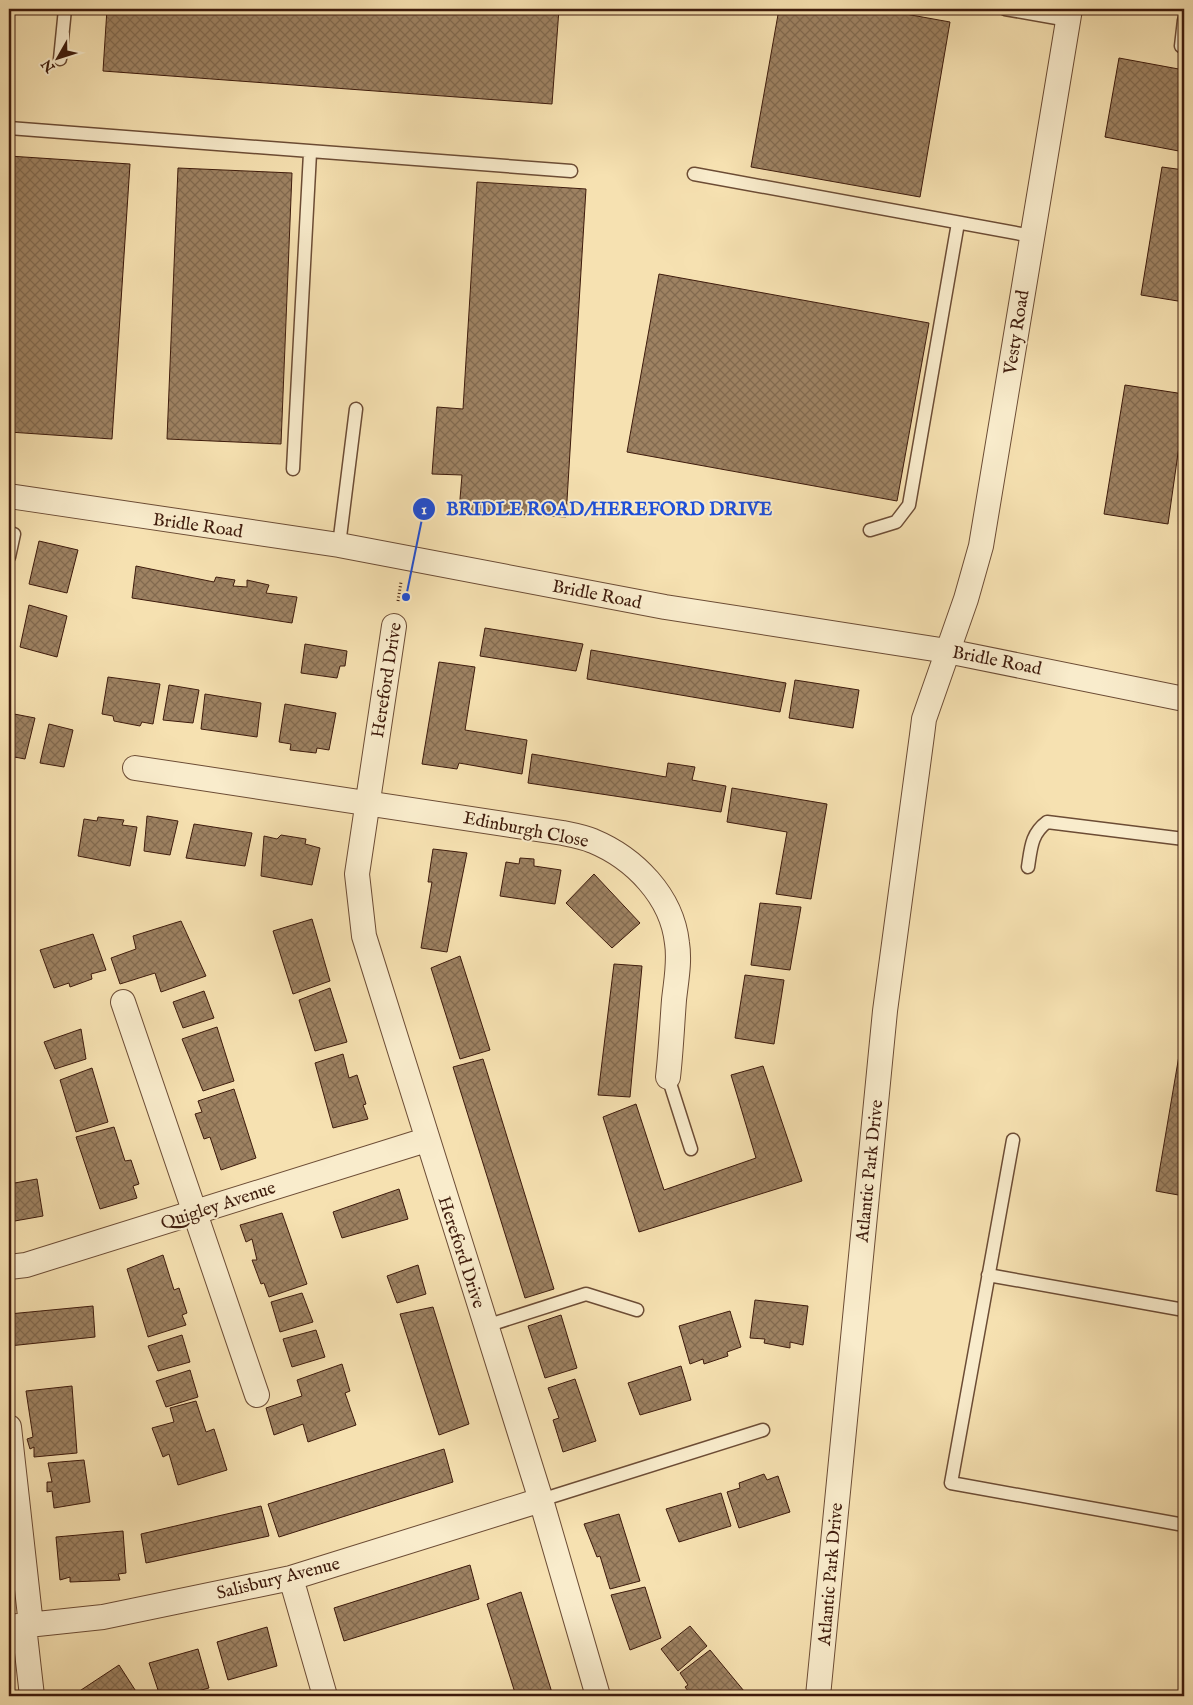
<svg xmlns="http://www.w3.org/2000/svg" width="1193" height="1705" font-family="'IM FELL English',serif">
<style>
.building{fill:url(#building-cross-hatch);stroke:#3e1b0c}
.lines{fill:none;stroke-linecap:round;stroke-linejoin:round}
.service-casing{stroke:#6c4c35;stroke-width:15}
.minor-casing{stroke:#6c4c35;stroke-width:26}
.path{stroke:#3e1b0c;stroke-width:3;stroke-dasharray:1 2.5;stroke-linecap:butt}
.service{stroke:#f9eccc;stroke-width:12}
.minor{stroke:#f9eccc;stroke-width:24}
.labels{text-anchor:middle;stroke-width:4;stroke-linejoin:round;paint-order:stroke}
.street-label{font-size:18px;fill:#3e1b0c;stroke:#f9eccc}
.leader{fill:none;stroke:#1d4ed8;stroke-width:2}
.callout-dot{fill:#1d4ed8;stroke:#f9eccc;stroke-width:2}
.mark-label{font-size:15px;text-anchor:middle;font-weight:bold;fill:#fff}
.callout-label{font-size:19px;text-anchor:middle;font-weight:bold;fill:#1d4ed8;stroke:#f9eccc;stroke-width:4;stroke-linejoin:round;paint-order:stroke}
</style>
<defs>
<pattern id="building-cross-hatch" width="8" height="8" patternUnits="userSpaceOnUse" patternTransform="scale(1.25)"><rect width="8" height="8" fill="#9e8262"/><path d="M0 0l8 8M0 8l8-8" fill="none" stroke="#826a4f"/></pattern>
</defs>
<rect width="100%" height="100%" fill="#f6e1b1"/>
<filter id="stains"><feTurbulence type="fractalNoise" baseFrequency=".004" numOctaves="4"/><feColorMatrix values="0 0 0 0 .2 0 0 0 0 .09 0 0 0 0 .02 0 0 0 .5 -.17"/></filter>
<radialGradient id="worn" r=".72"><stop offset=".6" stop-color="#630" stop-opacity="0"/><stop offset="1" stop-color="#630" stop-opacity=".3"/></radialGradient>
<!-- building -->
<path class="building" d="M107,9H559L552,104L103,71Z
M779,9H878L950,22L920,197L751,167Z
M1119,58L1184,70V152L1105,137Z
M9,156L130,164L112,439L9,432Z
M1162,167L1184,170V302L1141,295Z
M178,168L292,173L281,444L167,439Z
M477,182L586,189L566,517L459,511L462,475L432,474L437,407L463,409Z
M659,274L929,323L897,501L627,452Z
M1125,385L1184,394V411L1168,524L1104,514Z
M39,541L78,550L67,593L29,584Z
M136,566L214,582L216,577L235,580L233,586L247,587V580L269,585L266,593L297,597L292,623L132,598Z
M29,605L67,616L57,657L20,647Z
M485,628L583,644L576,671L480,656Z
M305,644L347,651L345,666H340L337,678L301,673Z
M591,650L786,683L780,712L587,679Z
M439,662L475,667L465,730L527,740L522,774L459,763L457,769L422,764Z
M108,677L160,684L153,724L142,722L140,726L114,721L113,716L102,714Z
M795,680L859,690L853,728L789,718Z
M169,685L199,690L193,723L163,720Z
M205,694L261,703L257,737L201,729Z
M285,704L336,713L329,750L317,748L316,753L290,750L291,744L279,742Z
M9,713L35,718L25,759L9,756Z
M49,724L73,730L64,767L40,763Z
M532,754L666,777L668,763L695,767L692,780L726,786L721,812L528,783Z
M732,788L827,804L811,899L776,894L787,832L727,822Z
M9,808L14,809L9,836Z
M147,816L178,821L170,855L144,851Z
M98,817L124,820L122,825L137,827L130,866L78,856L84,819L97,821Z
M194,824L252,833L245,866L186,858Z
M281,835L306,839L305,844L320,848L312,885L261,876L264,836L277,839Z
M433,849L467,853L447,952L421,948L432,882H428Z
M520,858L534,859V866L561,870L555,904L500,896L506,862L519,864Z
M594,874L640,923L612,948L566,903Z
M760,903L801,907L790,970L751,965Z
M312,919L330,981L293,994L273,931Z
M181,921L206,976L161,992L155,973L120,984L111,958L136,949L133,936Z
M93,934L106,970L91,974L92,979L70,987L69,983L54,988L40,950Z
M460,956L490,1050L460,1059L431,968Z
M614,964L642,966L630,1097L598,1095Z
M745,975L784,980L774,1044L735,1038Z
M330,988L347,1042L315,1051L299,1000Z
M204,991L214,1018L183,1028L173,1002Z
M1184,1026V1196L1156,1191Z
M217,1027L234,1081L203,1091L182,1039Z
M81,1029L86,1059L55,1069L44,1042Z
M343,1054L349,1078L357,1075L366,1104L363,1105L368,1119L333,1128L315,1063Z
M483,1059L554,1289L525,1298L453,1067Z
M763,1066L802,1181L639,1232L603,1117L636,1104L664,1190L756,1158L731,1075Z
M92,1068L108,1122L76,1132L60,1080Z
M234,1089L256,1158L221,1170L210,1137L204,1139L195,1114L202,1112L198,1101Z
M114,1127L125,1161L131,1160L139,1184L133,1186L137,1198L100,1209L76,1137Z
M37,1179L43,1216L9,1222V1184Z
M399,1189L408,1219L342,1238L333,1212Z
M282,1213L307,1284L269,1297L264,1283L261,1284L252,1260H257L252,1239L246,1242L240,1225Z
M163,1255L174,1290L179,1288L187,1313L182,1315L186,1325L148,1337L127,1269Z
M418,1265L426,1294L397,1303L387,1276Z
M302,1293L313,1322L280,1332L271,1302Z
M755,1300L808,1306L803,1345L790,1342V1348L764,1343L765,1339L750,1338Z
M93,1306L95,1337L9,1346V1314Z
M433,1307L469,1424L439,1435L400,1314Z
M730,1311L741,1347L727,1352L728,1356L704,1364L703,1359L690,1364L679,1326Z
M561,1315L577,1368L545,1378L528,1326Z
M316,1330L325,1357L292,1367L283,1339Z
M182,1335L190,1362L158,1371L148,1346Z
M342,1364L350,1391L345,1393L356,1425L308,1442L303,1424L274,1435L266,1408L302,1396L297,1380Z
M681,1366L691,1400L640,1415L628,1383Z
M190,1370L198,1397L166,1407L156,1381Z
M575,1379L596,1441L563,1452L553,1420L559,1418L548,1388Z
M72,1386L77,1453L34,1457V1447L30,1449L27,1439L33,1437L26,1391Z
M196,1401L206,1432L214,1429L227,1470L178,1485L169,1454L163,1457L152,1428L174,1422L170,1408Z
M444,1449L453,1482L279,1537L268,1504Z
M84,1460L90,1502L54,1508L52,1491L47,1492V1482H52L48,1463Z
M764,1474L767,1480L778,1476L790,1512L739,1528L727,1492L740,1488L739,1483Z
M721,1493L731,1526L679,1542L666,1509Z
M261,1506L269,1536L146,1563L141,1534Z
M619,1514L640,1581L610,1589L600,1556L597,1557L584,1524Z
M123,1531L126,1573L118,1574L120,1580L70,1582V1577L60,1580L56,1537Z
M470,1565L479,1599L344,1641L334,1608Z
M645,1587L661,1638L630,1650L611,1595Z
M521,1592L553,1696H516L487,1604Z
M690,1626L707,1646L678,1671L661,1649Z
M267,1627L277,1666L228,1680L217,1642Z
M198,1649L209,1688L179,1696H160L149,1663Z
M710,1650L744,1691L738,1696H692L685,1687L688,1685L680,1673Z
M119,1665L139,1696H77L75,1694Z"/>
<g class="lines">
<defs>
<path id="service" d="M1005,9L1068,20
M1181,46L1184,20
M60,59L65,9
M9,128L571,171
M694,174L1032,236
M293,469L310,153
M870,530L896,522L909,505L958,223
M339,545L356,409
M9,557L14,534
M1028,867C1031,848 1031,834 1047,822L1184,839V836
M668,1077L691,1149
M1013,1140L951,1483L1184,1525
M988,1275L1184,1310
M486,1326L586,1294L637,1310
M541,1500L763,1430"/>
<path id="minor" d="M9,496L339,545L665,607L947,651L1184,699
M394,626L357,874L364,936L541,1500L598,1696
M135,768L563,833C573,835 584,837 593,841C634,858 672,896 677,943C680,962 676,981 674,1000C672,1026 671,1051 668,1077
M123,1002L257,1395
M9,1267L26,1265L426,1140
M9,1427L31,1625
M291,1578L325,1696
M24,1626L32,1696
M9,1627L103,1617L291,1578L541,1500
M818,1696L885,1011L922,735L924,719L966,599L981,546L1070,9"/>
</defs>
<!-- service casing -->
<use href="#service" class="service-casing"/>
<!-- minor casing -->
<use href="#minor" class="minor-casing"/>
<!-- path -->
<path class="path" d="M398,601L401,582"/>
<!-- service -->
<use href="#service" class="service"/>
<!-- minor -->
<use href="#minor" class="minor"/>
</g>
<g class="labels">
<!-- street labels -->
<g class="street-label">
<text transform="translate(1016 332) rotate(-81)" y="6">Vesty Road</text>
<text transform="translate(198 525) rotate(8)" y="6">Bridle Road</text>
<text transform="translate(597 594) rotate(11)" y="6">Bridle Road</text>
<text transform="translate(997 660) rotate(11)" y="6">Bridle Road</text>
<text transform="translate(386 680) rotate(-81)" y="6">Hereford Drive</text>
<text transform="translate(526 829) rotate(11)" y="6">Edinburgh Close</text>
<text transform="translate(869 1171) rotate(-84)" y="6">Atlantic Park Drive</text>
<text transform="translate(218 1205) rotate(-18)" y="6">Quigley Avenue</text>
<text transform="translate(462 1252) rotate(72)" y="6">Hereford Drive</text>
<text transform="translate(830 1574) rotate(-85)" y="6">Atlantic Park Drive</text>
<text transform="translate(278 1578) rotate(-14)" y="6">Salisbury Avenue</text>
</g>
</g>
<!-- callouts -->
<path class="leader" d="M406 597L424 509"/>
<g class="callout-dot">
<circle cx="406" cy="597" r="5"/>
<circle cx="424" cy="509" r="12"/>
</g>
<g class="mark-label">
<text x="424" y="514">1</text>
</g>
<g class="callout-label">
<text x="609" y="515">BRIDLE ROAD/HEREFORD DRIVE</text>
</g>
<!-- margin -->
<rect width="1193" height="1705" fill="none" stroke="#f6e1b1" stroke-width="30"/>
<rect x="10" y="10" width="1173" height="1685" fill="none" stroke="#3e1b0c" stroke-width="2.5"/>
<rect x="15" y="15" width="1163" height="1675" fill="none" stroke="#3e1b0c"/>
<!-- north arrow -->
<g transform="translate(58 58) rotate(231)" stroke="#f9eccc" stroke-width="4" paint-order="stroke">
<path d="M0-4L9 19L0 12L-9 19Z" fill="#3e1b0c"/>
<text y="-8" font-size="14" font-weight="bold" text-anchor="middle" fill="#3e1b0c">N</text>
</g>
<rect width="100%" height="100%" filter="url(#stains)"/>
<rect width="100%" height="100%" fill="url(#worn)"/>
</svg>
